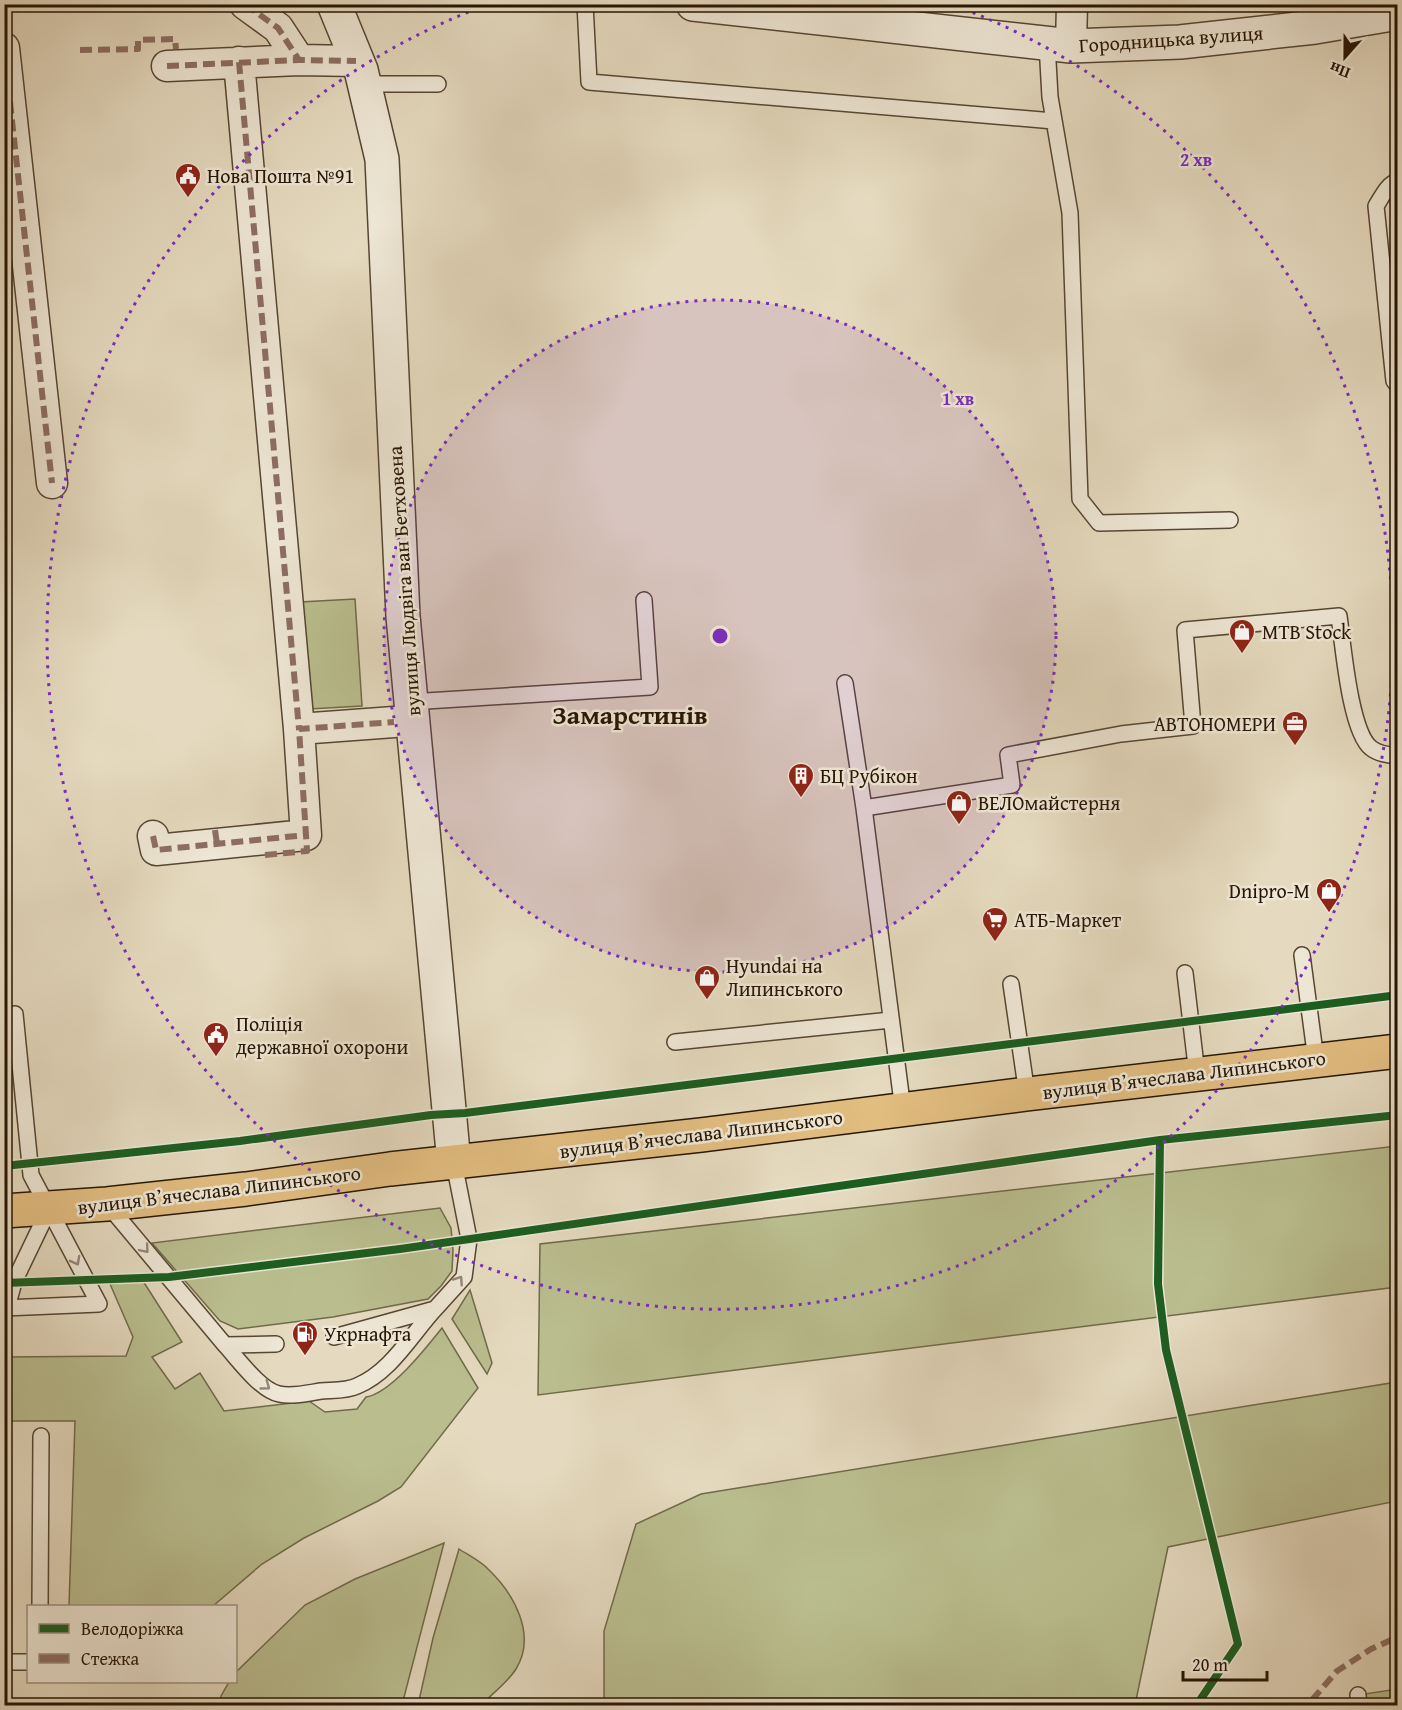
<svg xmlns="http://www.w3.org/2000/svg" width="1402" height="1710" font-family="'Gentium Book Plus',serif">
<style>
.green{fill:#babe8f;stroke:#706a4a;stroke-width:1.5}
.lines{fill:none;stroke-linecap:round;stroke-linejoin:round}
.service-casing{stroke:#564633;stroke-width:18}
.minor-casing{stroke:#564633;stroke-width:33}
.tertiary-casing{stroke:#564633;stroke-width:36}
.primary-casing{stroke:#261504;stroke-width:36}
.service{stroke:#eee7d5;stroke-width:15}
.minor{stroke:#eee7d5;stroke-width:30}
.tertiary{stroke:#eee7d5;stroke-width:33}
.primary{stroke:#e2bd80;stroke-width:33}
.quiet{stroke:#8d6e63;stroke-width:6;stroke-dasharray:12 6;stroke-linecap:butt}
.cycleway-casing{stroke:#eee7d5;stroke-width:11}
.cycleway{stroke:#1b5e20;stroke-width:8}
.oneway{stroke:#948877}
.ring{fill:none;stroke:#7b2cbf;stroke-width:3;stroke-dasharray:3 6}
.labels{text-anchor:middle;stroke-width:5;stroke-linejoin:round;paint-order:stroke}
.street-label{font-size:20px;fill:#261504;stroke:#eee7d5}
.poi-label{font-size:20px;fill:#261504;stroke:#eee7d5;text-anchor:start}
.district-label{font-size:26px;font-weight:bold;fill:#261504;stroke:#eee7d5}
.centre{fill:#7b2cbf;stroke:#eee7d5;stroke-width:3}
.ring-label{font-size:18px;text-anchor:middle;font-weight:bold;fill:#7b2cbf;stroke:#eee7d5;stroke-width:5;stroke-linejoin:round;paint-order:stroke}
</style>
<rect width="100%" height="100%" fill="#e5dabf"/>
<filter id="stains"><feTurbulence type="fractalNoise" baseFrequency=".00333" numOctaves="4"/><feColorMatrix values="0 0 0 0 .2 0 0 0 0 .09 0 0 0 0 .02 0 0 0 .5 -.17"/></filter>
<radialGradient id="worn" r=".72"><stop offset=".6" stop-color="#630" stop-opacity="0"/><stop offset="1" stop-color="#630" stop-opacity=".3"/></radialGradient>
<!-- green -->
<path class="green" d="M355,599L362,706L309,709L300,602Z
M1397,1146V1287L538,1395L540,1244Z
M440,1208L451,1228L453,1250L452,1271L441,1286L428,1299L333,1317L238,1329L220,1321L152,1243Z
M143,1281L182,1342L152,1357L175,1389L200,1373L224,1411L309,1401L325,1412L357,1409L366,1397C391,1393 426,1348 442,1328L478,1388L401,1487L378,1501L304,1538L262,1564L213,1606H69L75,1421H5L4,1357L126,1356L133,1337L110,1284Z
M470,1290L492,1363L487,1374L452,1319Z
M1397,1382V1501L1168,1547L1135,1705H604V1631L636,1524L701,1494Z
M444,1543L402,1705H220L221,1696L229,1682H236V1672L305,1605L355,1579Z
M459,1549C468,1555 481,1561 489,1570C514,1594 537,1635 516,1669C508,1682 492,1694 481,1705H418L433,1638Z
M1397,1689V1705H1360L1358,1695Z"/>
<g class="lines">
<defs>
<path id="service" d="M585,4L589,82L1054,121
M1047,44L1050,97L1070,213L1080,499L1099,523L1230,520
M364,84H438
M1398,181C1387,184 1382,197 1376,206L1394,381L1398,386
M845,683L864,808L903,1110
M410,702L650,687L644,600
M864,808L1012,785L1008,755L1121,734L1193,726L1185,630L1339,616C1343,644 1350,732 1371,748C1378,754 1389,755 1398,756
M1302,955L1316,1060
M1185,973L1197,1074
M1011,984L1027,1094
M675,1042L891,1020
M107,1204L225,1345L276,1344
M4,1308L99,1304L31,1175L15,1014
M7,1308L14,1282L49,1209
M334,1337L435,1309L464,1277L469,1239L454,1163
M225,1345C238,1359 260,1390 279,1394C292,1397 308,1393 321,1391C332,1390 347,1391 357,1386C391,1372 411,1335 435,1309
M40,1606L41,1436
M4,1662H28
M1358,1695L1359,1706"/>
<path id="minor" d="M245,4L278,28L299,60
M1071,46L1072,4
M4,48L52,483
M239,62L299,729
M167,66L299,60L356,61
M153,836L156,850L306,835L299,729L394,722"/>
<path id="tertiary" d="M334,4L361,70L382,159L403,616L454,1163
M693,4L1071,46L1180,42L1315,27L1398,13"/>
<path id="primary" d="M4,1211L107,1204L246,1189L390,1169L701,1135L1027,1094L1398,1051"/>
</defs>
<!-- service casing -->
<use href="#service" class="service-casing"/>
<!-- minor casing -->
<use href="#minor" class="minor-casing"/>
<!-- tertiary casing -->
<use href="#tertiary" class="tertiary-casing"/>
<!-- primary casing -->
<use href="#primary" class="primary-casing"/>
<!-- service -->
<use href="#service" class="service"/>
<!-- minor -->
<use href="#minor" class="minor"/>
<!-- tertiary -->
<use href="#tertiary" class="tertiary"/>
<!-- primary -->
<use href="#primary" class="primary"/>
<!-- quiet -->
<path class="quiet" d="M245,4L278,28L299,60
M4,48L52,483
M80,50L138,49V40L175,39L176,49
M239,62L299,729
M167,66L299,60L356,61
M215,830L217,844
M153,836L156,850L306,835L299,729L394,722
M265,855L307,851L306,835
M1312,1700L1337,1671L1371,1649L1398,1637"/>
<defs>
<path id="cycleway" d="M1160,1140L1158,1284L1166,1350L1238,1644L1196,1706
M4,1166L240,1141L431,1115L465,1113C776,1074 1087,1034 1398,995
M4,1283L169,1277L400,1249L1160,1140L1398,1115"/>
</defs>
<!-- cycleway casing -->
<use href="#cycleway" class="cycleway-casing"/>
<!-- cycleway -->
<use href="#cycleway" class="cycleway"/>
</g>
<!-- one-way arrows -->
<defs><path id="oneway-chevron" d="M-2-3.5L2.5 0L-2 3.5" fill="none" stroke-width="1.6" stroke-linecap="round" stroke-linejoin="round" transform="scale(1.5)"/></defs>
<g class="oneway">
<use href="#oneway-chevron" transform="translate(145 1249) rotate(50)"/>
<use href="#oneway-chevron" transform="translate(76 1261) rotate(62)"/>
<use href="#oneway-chevron" transform="translate(459 1280) rotate(-56)"/>
<use href="#oneway-chevron" transform="translate(266 1386) rotate(36)"/>
</g>
<!-- distance rings -->
<circle cx="720" cy="636" r="336" fill="#7b2cbf" fill-opacity=".12"/>
<g class="ring">
<circle cx="720" cy="636" r="336"/>
<path d="M956 6A673 673 0 1 1 484 6"/>
</g>
<!-- icons -->
<defs>
<symbol id="civic-pin" viewBox="-11 -11 22 30"><path d="M0 17L-7.5 6A9.5 9.5 0 1 1 7.5 6Z" fill="#8f2418" stroke="#eee7d5"/><path d="M-.6-6.5H3V-4.5H.6V-3L4-1V1h2V6H-6V1h2V-1L-.6-3ZM-1.2 2.5V6h2.4V2.5Z" fill="#fff"/></symbol>
<symbol id="shop-pin" viewBox="-11 -11 22 30"><path d="M0 17L-7.5 6A9.5 9.5 0 1 1 7.5 6Z" fill="#8f2418" stroke="#eee7d5"/><path d="M-5-2.5h2.3a2.7 3.5 0 0 1 5.4 0H5L5.5 6h-11ZM-1.5-2.5h3a1.5 2.3 0 0 0-3 0Z" fill="#fff"/></symbol>
<symbol id="office-pin" viewBox="-11 -11 22 30"><path d="M0 17L-7.5 6A9.5 9.5 0 1 1 7.5 6Z" fill="#8f2418" stroke="#eee7d5"/><path d="M-6-3h4V-5.5h4V-3h4V5H-6ZM-1-4.5V-3h2v-1.5ZM-6 0V1H6V0Z" fill="#fff"/></symbol>
<symbol id="building-pin" viewBox="-11 -11 22 30"><path d="M0 17L-7.5 6A9.5 9.5 0 1 1 7.5 6Z" fill="#8f2418" stroke="#eee7d5"/><path d="M-4-6H4V6H1V3H-1V6H-4ZM-2.5-4.3h1.7v1.8h-1.7ZM.8-4.3h1.7v1.8H.8ZM-2.5-1h1.7V.8h-1.7ZM.8-1h1.7V.8H.8Z" fill="#fff"/></symbol>
<symbol id="supermarket-pin" viewBox="-11 -11 22 30"><path d="M0 17L-7.5 6A9.5 9.5 0 1 1 7.5 6Z" fill="#8f2418" stroke="#eee7d5"/><path d="M-6-5.5h2.5l.6 2H6L4.5 2H-2.5L-4.4-4H-6ZM-1.5 3.2a1.3 1.3 0 1 0 .1 0ZM3 3.2a1.3 1.3 0 1 0 .1 0Z" fill="#fff"/></symbol>
<symbol id="fuel-pin" viewBox="-11 -11 22 30"><path d="M0 17L-7.5 6A9.5 9.5 0 1 1 7.5 6Z" fill="#8f2418" stroke="#eee7d5"/><path d="M-5.5-6h7V0h2V4h1.3V-2.5L3-4.5l.8-.8L6-3V5H2.5V1h-1V6h-7ZM-4.2-4.7v3.2H.2V-4.7Z" fill="#fff"/></symbol>
</defs>
<g fill-rule="evenodd">
<use href="#civic-pin" x="173" y="161" width="30" height="40"/>
<use href="#shop-pin" x="1227" y="617" width="30" height="40"/>
<use href="#office-pin" x="1280" y="709" width="30" height="40"/>
<use href="#building-pin" x="786" y="761" width="30" height="40"/>
<use href="#shop-pin" x="944" y="788" width="30" height="40"/>
<use href="#shop-pin" x="1314" y="876" width="30" height="40"/>
<use href="#supermarket-pin" x="980" y="905" width="30" height="40"/>
<use href="#shop-pin" x="692" y="963" width="30" height="40"/>
<use href="#civic-pin" x="201" y="1020" width="30" height="40"/>
<use href="#fuel-pin" x="290" y="1319" width="30" height="40"/>
</g>
<g class="labels">
<!-- street labels -->
<g class="street-label">
<text transform="translate(1171 39) rotate(-4)" y="7">Городницька вулиця</text>
<text transform="translate(404 581) rotate(-94)" y="7">вулиця Людвіга ван Бетховена</text>
<text transform="translate(1184 1075) rotate(-7)" y="7">вулиця Вʼячеслава Липинського</text>
<text transform="translate(701 1134) rotate(-7)" y="7">вулиця Вʼячеслава Липинського</text>
<text transform="translate(219 1190) rotate(-7)" y="7">вулиця Вʼячеслава Липинського</text>
</g>
<!-- poi labels -->
<g class="poi-label">
<text x="207" y="183">Нова Пошта №91</text>
<text x="1262" y="639">MTB Stock</text>
<text x="1276" y="731" text-anchor="end">АВТОНОМЕРИ</text>
<text x="820" y="783">БЦ Рубікон</text>
<text x="978" y="810">ВЕЛОмайстерня</text>
<text x="1310" y="898" text-anchor="end">Dnipro-M</text>
<text x="1014" y="927">АТБ-Маркет</text>
<text x="726" y="973">Hyundai на<tspan x="726" dy="23">Липинського</tspan></text>
<text x="236" y="1031">Поліція<tspan x="236" dy="23">державної охорони</tspan></text>
<text x="324" y="1341">Укрнафта</text>
</g>
<!-- district labels -->
<g class="district-label">
<text x="630" y="724">Замарстинів</text>
</g>
</g>
<circle cx="720" cy="636" r="9" class="centre"/>
<g class="ring-label">
<text x="1196" y="166">2 хв</text>
<text x="958" y="405">1 хв</text>
</g>
<!-- margin -->
<rect width="1402" height="1710" fill="none" stroke="#e5dabf" stroke-width="24"/>
<rect x="6" y="6" width="1390" height="1698" fill="none" stroke="#261504" stroke-width="3"/>
<rect x="12" y="12" width="1378" height="1686" fill="none" stroke="#261504" stroke-width="1.5"/>
<!-- legend -->
<rect x="27" y="1605" width="210" height="78" fill="#eee7d5" stroke="#9e9381" stroke-width="1.5"/>
<rect x="39" y="1624" width="30" height="9" fill="#1b5e20" stroke="#9e9381" stroke-width="1.5"/>
<text x="81" y="1635" font-size="18" fill="#261504">Велодоріжка</text>
<rect x="39" y="1654" width="30" height="9" fill="#8d6e63" stroke="#9e9381" stroke-width="1.5"/>
<text x="81" y="1665" font-size="18" fill="#261504">Стежка</text>
<!-- north arrow -->
<g transform="translate(1345 57) rotate(201)" stroke="#eee7d5" stroke-width="4.5" paint-order="stroke">
<path d="M0-4.5L10 22L0 15L-10 22Z" fill="#261504"/>
<text y="-9" font-size="16" font-weight="bold" text-anchor="middle" fill="#261504">Пн</text>
</g>
<!-- scale -->
<path d="M1183 1671v9h84v-9" fill="none" stroke="#261504" stroke-width="3"/>
<text x="1192" y="1671" font-size="18" fill="#261504" stroke="#eee7d5" stroke-width="4.5" paint-order="stroke">20 m</text>
<rect width="100%" height="100%" filter="url(#stains)"/>
<rect width="100%" height="100%" fill="url(#worn)"/>
</svg>
